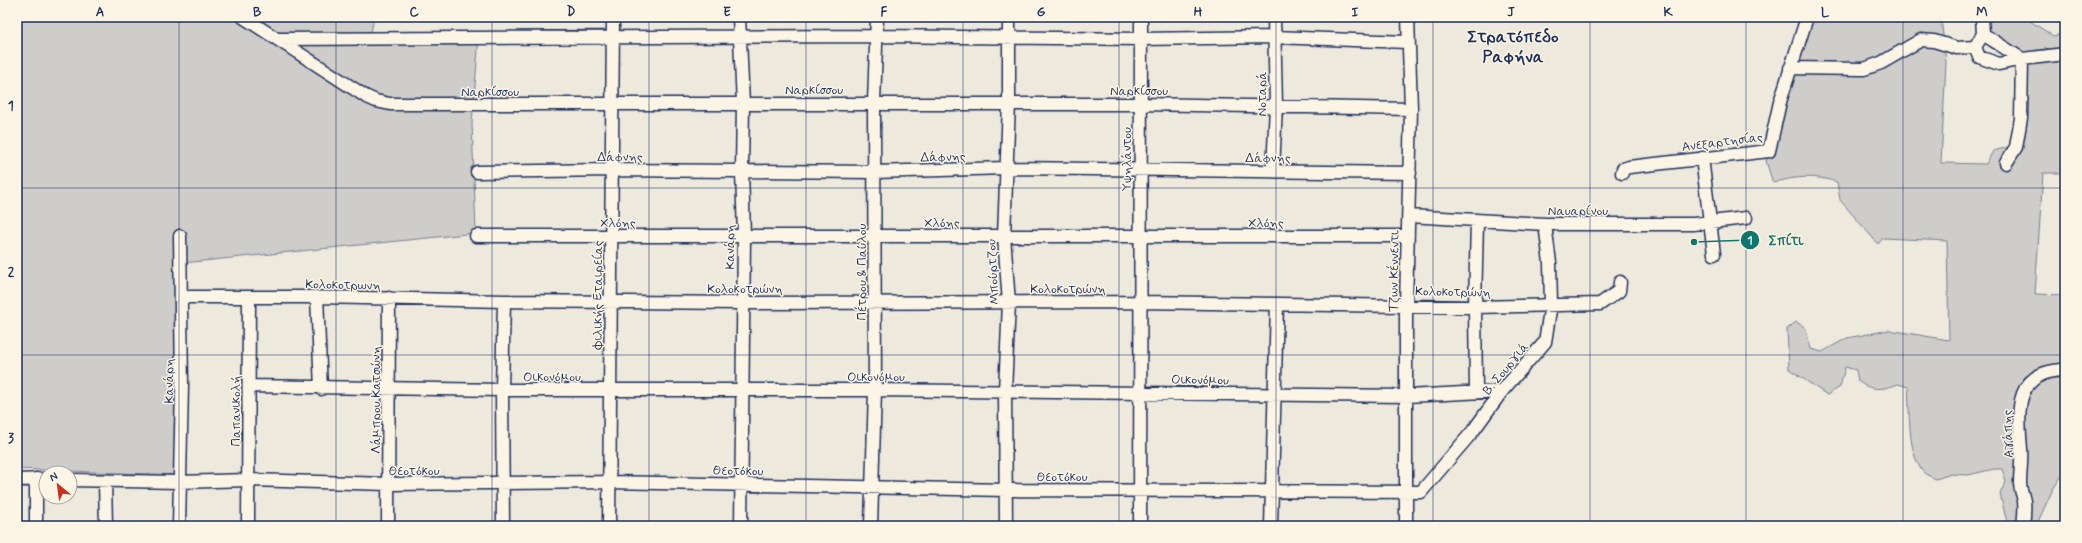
<svg xmlns="http://www.w3.org/2000/svg" width="2082" height="543" font-family="Mynerve,sans-serif">
<style>
.green{fill:#cfcdca;stroke:#757e94}
.lines{fill:none;stroke-linecap:round;stroke-linejoin:round}
.minor-casing{stroke:#1b2f5e;stroke-width:15}
.minor{stroke:#fcf5e5;stroke-width:12}
.grid{fill:none;stroke:#1b2f5e;stroke-width:1;stroke-opacity:0.55}
.labels{text-anchor:middle;stroke-width:3;stroke-linejoin:round;paint-order:stroke}
.street-label{font-size:13px;fill:#1b2f5e;stroke:#fcf5e5}
.district-label{font-size:17px;font-weight:bold;fill:#1b2f5e;stroke:#fcf5e5}
.leader{fill:none;stroke:#0f766e;stroke-width:1.5}
.callout-dot{fill:#0f766e;stroke:#fcf5e5;stroke-width:1.5}
.mark-label{font-size:12px;text-anchor:middle;font-weight:bold;fill:#fff}
.callout-label{font-size:14px;text-anchor:middle;font-weight:bold;fill:#0f766e;stroke:#fcf5e5;stroke-width:3;stroke-linejoin:round;paint-order:stroke}
.neatline{fill:none;stroke:#1b2f5e;stroke-width:1.5}
.grid-label{font-size:13px;text-anchor:middle;font-weight:bold;fill:#1b2f5e}
</style>
<rect width="100%" height="100%" fill="#eee9dd"/>
<filter id="ink" filterUnits="userSpaceOnUse"><feTurbulence type="fractalNoise" baseFrequency=".025" numOctaves="2"/><feDisplacementMap in="SourceGraphic" scale="8" xChannelSelector="R" yChannelSelector="G"/><feConvolveMatrix kernelMatrix="1 2 1 2 8 2 1 2 1" color-interpolation-filters="sRGB"/></filter>
<g filter="url(#ink)">
<!-- green -->
<path class="green" d="M17,17H374L371,33L479,37L472,123L476,233L183,263L174,475L17,469Z
M1810,17H1941L1946,62L1941,163L1986,164L1993,151L2021,144L2027,64L2004,55L1990,47L1987,21L1989,17H2024L2053,36L2065,33V173H2043L2035,294L2065,295V471L2053,489L2036,526H2008L2000,494L2006,481L2002,469H1994L1968,475L1951,474L1936,479C1932,477 1926,475 1923,472C1907,452 1910,412 1908,387L1898,384C1883,390 1870,391 1858,381L1856,370L1845,367L1840,387L1827,395L1789,369L1787,329L1796,322L1805,327L1811,349L1822,352L1847,338L1889,330L1949,340L1947,241L1883,238L1878,244L1840,200L1837,182C1815,175 1795,176 1773,183L1766,161Z"/>
<g class="lines">
<defs>
<path id="minor" d="M243,17L365,96L376,101L390,104H1141L1411,109
M739,17L743,104L742,170L744,236L741,526
M1982,17L1983,34
M277,39L877,36L1141,39L1274,37L1407,42
M1975,47L1979,57L1999,64L2022,59L2021,118L2016,147L2006,163
M1790,68L1864,69L1881,63L1921,40L1934,41L1957,48L1975,47L1983,34L2022,59L2065,54
M1702,158L1714,254
M1273,171L1276,105L1274,17
M477,172L612,170L875,172L1006,168L1410,173
M1622,173L1623,169L1629,167L1769,151L1780,102L1807,17
M1409,216L1545,224H1693L1746,218
M476,236H1408
M181,297H317L504,301L743,303L1139,302L1475,307L1600,304L1619,291L1620,282
M317,297L321,389
M249,386L502,390H875L1407,396L1502,391
M1476,391L1475,307L1477,221
M17,480L46,479
M70,480L179,482L248,480L388,484L608,482L1006,490L1421,492L1473,431L1502,391L1545,342L1551,304L1550,263L1545,224
M105,481L106,526
M36,526V479
M179,526L182,385L180,236
M248,526L249,297
M388,526L389,298
M503,526L502,390L504,301
M609,526L613,17
M871,526L875,390L874,103L877,17
M1006,526L1005,391L1009,303L1004,236L1009,103V17
M1140,526L1141,17
M1271,526L1277,304
M1406,526V305L1411,109L1408,17
M2023,526C2024,518 2025,510 2024,501C2023,495 2020,489 2020,483C2020,472 2022,461 2021,449C2018,411 2013,371 2065,370"/>
</defs>
<!-- minor casing -->
<use href="#minor" class="minor-casing"/>
<!-- minor -->
<use href="#minor" class="minor"/>
</g>
</g>
<!-- grid -->
<path class="grid" d="M179,17V526M336,17V526M492,17V526M649,17V526M806,17V526M963,17V526M1119,17V526M1276,17V526M1433,17V526M1590,17V526M1746,17V526M1903,17V526M17,188H2065M17,355H2065"/>
<g class="labels">
<!-- street labels -->
<g class="street-label">
<text x="814" y="94">Ναρκίσσου</text>
<text x="1139" y="95">Ναρκίσσου</text>
<text x="490" y="96">Ναρκίσσου</text>
<text transform="translate(1261 94) rotate(-90)" y="5">Νοταρά</text>
<text transform="translate(1722 141) rotate(-7)" y="5">Ανεξαρτησίας</text>
<text x="620" y="161">Δάφνης</text>
<text transform="translate(943 156) rotate(-1)" y="5">Δάφνης</text>
<text x="1268" y="162">Δάφνης</text>
<text transform="translate(1126 159) rotate(-90)" y="5">Υψηλάντου</text>
<text x="1578" y="215">Ναυαρίνου</text>
<text x="618" y="227">Χλόης</text>
<text x="942" y="227">Χλόης</text>
<text x="1266" y="227">Χλόης</text>
<text transform="translate(729 247) rotate(-90)" y="5">Κανάρη</text>
<text transform="translate(1393 271) rotate(-89)" y="5">Τζων Κέννεντι</text>
<text transform="translate(861 272) rotate(-90)" y="5">Πέτρου &amp; Παύλου</text>
<text transform="translate(992 272) rotate(-93)" y="5">Μπούρτζου</text>
<text transform="translate(343 284) rotate(1)" y="5">Κολοκοτρωνη</text>
<text x="745" y="293">Κολοκοτρώνη</text>
<text x="1068" y="293">Κολοκοτρώνη</text>
<text transform="translate(1453 291) rotate(1)" y="5">Κολοκοτρώνη</text>
<text transform="translate(597 295) rotate(-90)" y="5">Φιλικής Εταιρείας</text>
<text transform="translate(1505 368) rotate(-50)" y="5">Β. Σουργιά</text>
<text x="552" y="381">Οικονόμου</text>
<text x="876" y="381">Οικονόμου</text>
<text transform="translate(1200 379) rotate(1)" y="5">Οικονόμου</text>
<text transform="translate(168 381) rotate(-90)" y="5">Κανάρη</text>
<text transform="translate(375 400) rotate(-90)" y="5">Λάμπρου Κατσώνη</text>
<text transform="translate(235 411) rotate(-90)" y="5">Παπανικολή</text>
<text transform="translate(2007 434) rotate(-92)" y="5">Αγάπης</text>
<text x="414" y="475">Θεοτόκου</text>
<text transform="translate(738 470) rotate(1)" y="5">Θεοτόκου</text>
<text x="1062" y="481">Θεοτόκου</text>
</g>
<!-- district labels -->
<g class="district-label">
<text x="1513" y="42">Στρατόπεδο<tspan x="1513" dy="20">Ραφήνα</tspan></text>
</g>
</g>
<!-- callouts -->
<path class="leader" d="M1694 242L1750 240"/>
<g class="callout-dot">
<circle cx="1694" cy="242" r="4"/>
<circle cx="1750" cy="240" r="10"/>
</g>
<g class="mark-label">
<text x="1750" y="244">1</text>
</g>
<g class="callout-label">
<text x="1786" y="245">Σπίτι</text>
</g>
<!-- margin -->
<rect width="2082" height="543" fill="none" stroke="#fcf5e5" stroke-width="44"/>
<!-- north arrow -->
<g transform="translate(58 485) rotate(331)"><circle r="19" fill="#fcf5e5" stroke="#a2a6af"/>
<path d="M0-3L7 15L0 10L-7 15Z" fill="#c8321e"/>
<text y="-6" font-size="11" font-weight="bold" text-anchor="middle" fill="#1b2f5e">N</text>
</g>
<rect x="22" y="22" width="2038" height="499" class="neatline"/>
<g class="grid-label">
<text x="100" y="16">A</text>
<text x="257" y="16">B</text>
<text x="414" y="16">C</text>
<text x="571" y="16">D</text>
<text x="727" y="16">E</text>
<text x="884" y="16">F</text>
<text x="1041" y="16">G</text>
<text x="1198" y="16">H</text>
<text x="1355" y="16">I</text>
<text x="1511" y="16">J</text>
<text x="1668" y="16">K</text>
<text x="1825" y="16">L</text>
<text x="1982" y="16">M</text>
<text x="11" y="110">1</text>
<text x="11" y="276">2</text>
<text x="11" y="442">3</text>
</g>
</svg>
